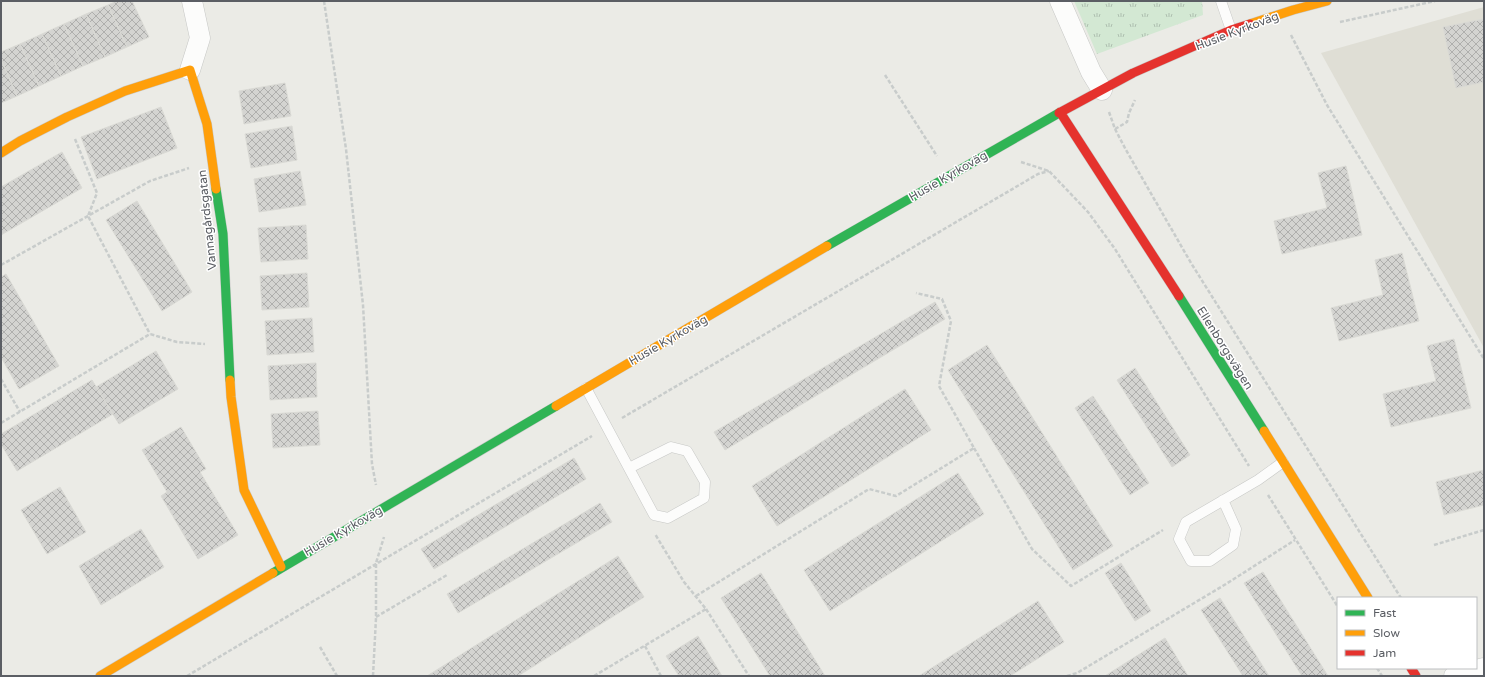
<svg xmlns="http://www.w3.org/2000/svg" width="1485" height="677" font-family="'Varela Round',sans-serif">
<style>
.education{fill:#dfded5}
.grass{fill:url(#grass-tufts)}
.building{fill:url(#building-cross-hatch);stroke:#dadad5}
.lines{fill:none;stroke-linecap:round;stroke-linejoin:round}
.lane-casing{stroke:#c7c8c6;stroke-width:11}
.street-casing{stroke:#c7c8c6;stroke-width:21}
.fast-casing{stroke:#c8c8c7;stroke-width:10}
.slow-casing{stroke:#c8c8c7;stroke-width:10}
.jam-casing{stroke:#c8c8c7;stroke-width:10}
.path{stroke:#c8cccb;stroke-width:2.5;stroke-dasharray:4 2;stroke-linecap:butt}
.lane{stroke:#fcfcfb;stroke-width:10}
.street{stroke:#fcfcfb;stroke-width:20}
.fast{stroke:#30b455;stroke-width:9}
.slow{stroke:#ff9f0a;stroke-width:9}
.jam{stroke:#e5322d;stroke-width:9}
.labels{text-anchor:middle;stroke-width:3;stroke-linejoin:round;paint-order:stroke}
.street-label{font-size:12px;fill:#5b5e64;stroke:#fff}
</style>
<defs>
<pattern id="grass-tufts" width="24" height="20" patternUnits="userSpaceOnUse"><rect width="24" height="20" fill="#d3e8d3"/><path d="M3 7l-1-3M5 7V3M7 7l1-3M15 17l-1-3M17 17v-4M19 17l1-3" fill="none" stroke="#aebfaf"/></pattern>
<pattern id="building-cross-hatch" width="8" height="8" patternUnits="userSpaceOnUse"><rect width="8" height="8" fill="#d4d4d1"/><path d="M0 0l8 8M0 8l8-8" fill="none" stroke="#afafad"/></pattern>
</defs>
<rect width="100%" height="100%" fill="#ebebe6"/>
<!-- education -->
<path class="education" d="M1484,7V348L1321,53Z"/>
<!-- grass -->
<path class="grass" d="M1074,1H1202L1203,15L1097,54Z"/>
<!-- building -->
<path class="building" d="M117,1H132L149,37L127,47L108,5Z
M108,5L127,47L105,57L86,14Z
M86,14L105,57L83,66L64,24Z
M1484,19V82L1456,88L1443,27Z
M64,24L83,66L61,76L42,34Z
M42,34L61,76L39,86L20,44Z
M20,44L39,86L17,96L1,59V52Z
M1,59L17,96L1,103Z
M285,83L291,116L244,124L239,91Z
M161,107L177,148L97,179L81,137Z
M292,126L297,160L251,168L245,134Z
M62,152L82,188L1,235V187Z
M1346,166L1362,235L1282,254L1274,221L1327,208L1318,173Z
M300,171L306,205L259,212L254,179Z
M137,201L192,292L162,311L106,220Z
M306,225L308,259L261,262L258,228Z
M1402,253L1419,321L1339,341L1331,308L1383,295L1375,260Z
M307,273L309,307L262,310L260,276Z
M6,274L59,366L19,389L1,357V277Z
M935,302L945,319L725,450L714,432Z
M312,318L314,352L267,355L265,321Z
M1454,339L1471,408L1391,427L1383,394L1436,381L1427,346Z
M987,345L1113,546L1073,570L948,370Z
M156,351L178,389L119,424L96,387Z
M316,363L317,397L270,400L268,366Z
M1135,368L1190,455L1172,467L1117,380Z
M92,380L113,414L17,471L1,444V434Z
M905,389L931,430L777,526L752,486Z
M1093,396L1149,483L1130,495L1075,408Z
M318,411L320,445L273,448L271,414Z
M181,427L206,469L200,472L238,535L198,559L161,496L167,492L142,450Z
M574,458L586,479L434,569L421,549Z
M1484,470V505L1444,515L1436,482Z
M958,473L984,514L830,611L804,570Z
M60,487L86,532L47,554L21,510Z
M600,503L612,522L458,613L447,594Z
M141,529L164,567L101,605L79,566Z
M618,556L644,597L518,676H427Z
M1121,563L1151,611L1135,621L1105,573Z
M1263,572L1328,676H1302L1244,583Z
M761,573L825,676H770L721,598Z
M1220,598L1269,676H1243L1201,610Z
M1038,601L1064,642L1010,676H919Z
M698,636L722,676H679L666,656Z
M1165,638L1188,676H1105Z"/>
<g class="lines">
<defs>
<path id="lane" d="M1221,1L1231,30
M586,388L654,515L668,518L704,498L705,482L687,451L671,447L629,468
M1223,500L1236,529L1233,545L1210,561H1191L1179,539L1186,522L1258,480L1283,462"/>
<path id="street" d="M1060,1L1091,72L1102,90
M190,70L200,38L192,1
M1454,676L1484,668"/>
<path id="fast" d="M216,189L223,234L230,380
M827,246L1059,113
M1179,296L1264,431
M273,573L556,406"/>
<path id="slow" d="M1250,24L1293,10L1327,1
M1,153L20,141L67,117L125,91L190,70L207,124L216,189
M230,380L231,397L244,490L281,567
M556,406L827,246
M1264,431L1368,598
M100,676L273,573"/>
<path id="jam" d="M1060,112L1179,296
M1059,113L1133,73L1231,30L1250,24
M1411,668L1416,676"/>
</defs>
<!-- lane casing -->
<use href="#lane" class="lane-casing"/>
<!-- street casing -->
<use href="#street" class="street-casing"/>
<!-- fast casing -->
<use href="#fast" class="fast-casing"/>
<!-- slow casing -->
<use href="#slow" class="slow-casing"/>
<!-- jam casing -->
<use href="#jam" class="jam-casing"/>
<!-- path -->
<path class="path" d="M324,1L346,149L363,305L372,464L376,485
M1340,22L1435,1
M1291,35L1327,105L1484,359
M885,75L937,156
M1109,112L1115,129L1126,150L1191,263L1401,598
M1115,129L1127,122L1129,113L1135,100
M75,139L97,193L88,216L150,334
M1021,162L1049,171L1088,212L1115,249L1249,466
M1,265L150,181L189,168
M1,379L20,412
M622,418L1038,174L1049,171
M1,423L150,334L177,342L205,344
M974,448L1032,549L1071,586L1163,530
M1268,495L1338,607
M1434,545L1484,530
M696,596L869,489L896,496L974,448L939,386L951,321L942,299L916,293
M706,609L749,676
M376,617L447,575
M645,646L661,676
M320,647L337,676
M1377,668L1382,676
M187,676L592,436
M373,676L376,618V563L384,537
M594,676L706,609L684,582L655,534
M1067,676L1077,673L1226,584L1295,540"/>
<!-- lane -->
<use href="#lane" class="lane"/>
<!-- street -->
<use href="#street" class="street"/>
<!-- fast -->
<use href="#fast" class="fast"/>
<!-- slow -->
<use href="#slow" class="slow"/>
<!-- jam -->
<use href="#jam" class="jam"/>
</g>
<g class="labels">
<!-- street labels -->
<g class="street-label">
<text transform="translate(1237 31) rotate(-21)" y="4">Husie Kyrkoväg</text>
<text transform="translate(948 176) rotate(-30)" y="4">Husie Kyrkoväg</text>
<text transform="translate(207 220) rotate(-96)" y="4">Vannagårdsgatan</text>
<text transform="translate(668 340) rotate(-30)" y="4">Husie Kyrkoväg</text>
<text transform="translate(1225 348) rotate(58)" y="4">Ellenborgsvägen</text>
<text transform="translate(343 531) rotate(-30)" y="4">Husie Kyrkoväg</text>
</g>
</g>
<!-- border -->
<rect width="1485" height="677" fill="none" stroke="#5b5e64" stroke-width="4"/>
<!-- legend -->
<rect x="1337" y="597" width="140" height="72" fill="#ffffff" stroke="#bdbfc1"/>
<rect x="1345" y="610" width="20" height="6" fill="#30b455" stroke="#bdbfc1"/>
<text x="1373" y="617" font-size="12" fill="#5b5e64">Fast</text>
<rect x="1345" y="630" width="20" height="6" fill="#ff9f0a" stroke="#bdbfc1"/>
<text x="1373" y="637" font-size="12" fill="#5b5e64">Slow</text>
<rect x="1345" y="650" width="20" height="6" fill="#e5322d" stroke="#bdbfc1"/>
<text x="1373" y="657" font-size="12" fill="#5b5e64">Jam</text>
</svg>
